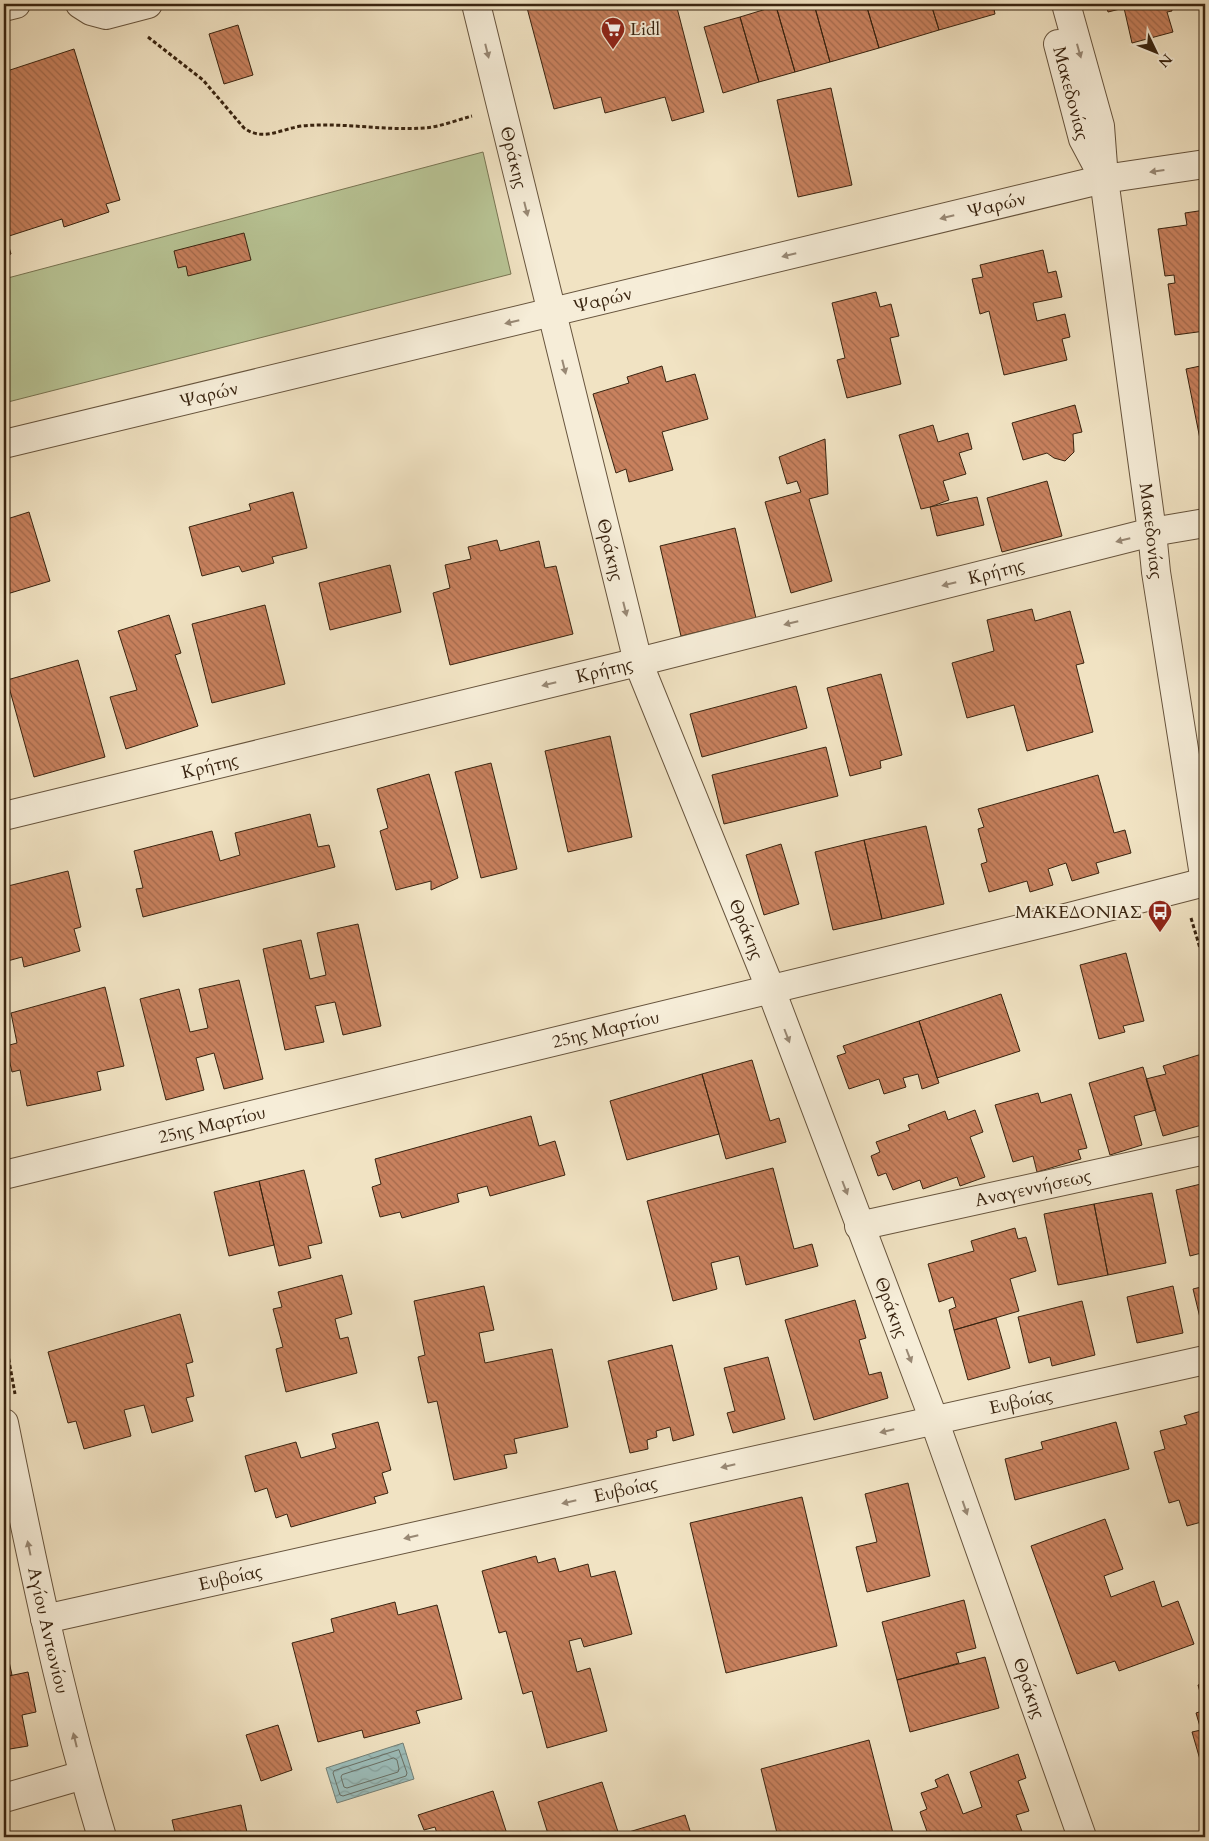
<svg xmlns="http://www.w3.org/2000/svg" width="1209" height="1841" font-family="Cardo,serif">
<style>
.green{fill:#b8c495;stroke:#787452}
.water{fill:url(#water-waves);stroke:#748076}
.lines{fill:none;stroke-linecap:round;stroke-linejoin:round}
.shore{stroke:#6a7065;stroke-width:1}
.building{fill:url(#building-back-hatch);stroke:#392410}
.minor-casing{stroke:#67543d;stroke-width:30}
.path{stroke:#392410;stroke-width:3;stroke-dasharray:4 2.5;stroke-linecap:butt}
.minor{stroke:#f6edd8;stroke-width:28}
.oneway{fill:#988874}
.labels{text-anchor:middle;stroke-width:4;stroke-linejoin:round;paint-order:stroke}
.poi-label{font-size:18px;fill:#392410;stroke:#f6edd8;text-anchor:start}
.street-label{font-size:18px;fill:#392410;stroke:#f6edd8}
</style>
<defs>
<pattern id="water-waves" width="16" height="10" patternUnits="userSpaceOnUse" patternTransform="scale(1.25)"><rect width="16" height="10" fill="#9cbdba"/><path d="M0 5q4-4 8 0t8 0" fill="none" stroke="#87a29f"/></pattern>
<pattern id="building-back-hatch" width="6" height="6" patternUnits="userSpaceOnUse" patternTransform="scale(1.25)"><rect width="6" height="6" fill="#c8815e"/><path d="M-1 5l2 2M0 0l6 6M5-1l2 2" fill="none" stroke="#a3694c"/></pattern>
</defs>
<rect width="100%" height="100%" fill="#f1e3c3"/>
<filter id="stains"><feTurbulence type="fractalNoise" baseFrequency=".004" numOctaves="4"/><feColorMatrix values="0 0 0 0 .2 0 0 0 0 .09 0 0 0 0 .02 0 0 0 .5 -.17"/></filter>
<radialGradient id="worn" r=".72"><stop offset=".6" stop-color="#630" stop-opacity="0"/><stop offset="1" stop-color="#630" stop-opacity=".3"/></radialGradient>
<!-- green -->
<path class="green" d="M483,152L511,274L4,403V279Z"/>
<!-- water -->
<path class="water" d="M403,1743L414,1779L337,1803L326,1768Z"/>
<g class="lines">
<!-- shore -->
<path class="shore" d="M399,1750L407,1773L406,1776L343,1796L340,1795L333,1773L334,1771Z
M394,1758L397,1760L399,1769L398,1772L347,1788L344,1787L341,1777L342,1775Z"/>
</g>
<!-- building -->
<path class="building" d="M526,4H676L704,112L672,121L665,97L605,113L601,97L554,109Z
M786,4H814L830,62L795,72L776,6Z
M814,4H866L879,48L830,62Z
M866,4H931L939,30L879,48Z
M931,4H993L995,14L939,30Z
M1106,4H1171L1172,11L1167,12L1173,32L1132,43L1124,8L1108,12Z
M776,6L795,72L759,82L740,17Z
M740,17L759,82L723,93L704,27Z
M238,25L253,75L224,84L209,34Z
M74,49L120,200L106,204L109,212L64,227L62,219L6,237L11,254L4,256V72Z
M831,88L852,185L798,197L777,100Z
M1205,210V331L1175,335L1168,284L1175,283L1174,275L1165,276L1158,229L1187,225L1185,213Z
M244,233L251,260L188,276L186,266L178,268L174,251Z
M1043,250L1048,273L1056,271L1062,297L1033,303L1037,321L1065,314L1070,337L1062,339L1067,360L1004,375L989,311L980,314L972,279L983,277L980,265Z
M876,292L880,307L891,304L899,336L890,338L901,384L847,398L837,360L845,358L832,303Z
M1205,365V464L1186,369Z
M662,366L666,382L695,374L708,419L662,432L673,470L629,482L626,469L616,473L593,394L629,383L627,377Z
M1075,405L1082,432L1073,434L1074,452L1065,461L1054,458L1047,453L1023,460L1012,423Z
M933,425L938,442L968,433L972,449L959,453L966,474L943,481L949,500L930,507L921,509L899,435Z
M825,439L828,494L809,499L832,581L791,593L765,502L801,492L797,481L787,484L779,457Z
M1047,481L1062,536L1002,552L987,498Z
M293,492L307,548L272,557L274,563L242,572L239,566L202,576L189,527L251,510L249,504Z
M977,497L984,525L937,536L930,507Z
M29,512L50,581L7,594L4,583V520Z
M735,528L756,618L681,636L660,546Z
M497,540L500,551L539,541L545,568L556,566L573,634L450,665L433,593L450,588L445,565L471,559L468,547Z
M390,565L401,612L330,630L319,583Z
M265,605L285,684L212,703L192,624Z
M1032,609L1035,621L1070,611L1084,663L1076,665L1093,732L1027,751L1014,705L967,718L952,663L994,651L987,620Z
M169,615L181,653L175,655L198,726L126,749L110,697L137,690L118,631Z
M78,660L105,757L34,777L7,680Z
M881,674L902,755L880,761L881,768L850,776L827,688Z
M796,686L807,728L702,757L690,714Z
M610,736L632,837L568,852L545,751Z
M826,747L838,796L724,824L712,775Z
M491,763L517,869L481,878L455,772Z
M429,774L458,878L431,890V881L396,890L380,831L388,828L377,789Z
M1098,775L1114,833L1125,830L1131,853L1096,863L1099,873L1072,881L1066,863L1048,869L1053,885L1030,892L1027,881L989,892L981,864L987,862L978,829L984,827L978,809Z
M310,814L318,847L329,845L335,867L143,917L136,889L143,888L134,851L212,831L220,861L240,855L235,833Z
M926,826L944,904L882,919L864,840Z
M864,840L882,919L833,930L815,852Z
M781,844L799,904L764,915L746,855Z
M68,871L81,927L74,929L80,951L24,967L22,957L4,962V887Z
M358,924L381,1026L343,1035L335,1002L315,1006L324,1042L285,1050L263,949L301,940L310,979L326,975L317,933Z
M1126,953L1144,1021L1123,1026L1125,1032L1099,1039L1080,965Z
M239,980L263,1079L224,1089L214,1053L196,1058L204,1090L166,1100L140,999L179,989L190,1032L208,1028L199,989Z
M105,987L124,1066L97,1072L101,1090L27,1106L20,1070L12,1072L6,1046L17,1043L11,1013Z
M1001,994L1020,1051L937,1078L919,1021Z
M919,1021L939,1083L922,1089L918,1074L903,1078L906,1087L884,1094L879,1079L849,1089L837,1056L846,1053L843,1046Z
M1205,1053V1124L1163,1136L1146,1079L1166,1074L1163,1066Z
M752,1060L770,1121L779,1118L786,1142L726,1159L702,1074Z
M1143,1067L1156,1110L1134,1116L1142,1145L1110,1155L1089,1083Z
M702,1074L719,1134L627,1160L610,1101Z
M1038,1093L1041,1103L1071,1094L1087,1148L1078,1150L1081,1159L1037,1172L1033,1156L1013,1162L995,1105Z
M975,1110L983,1132L970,1137L985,1177L960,1186L957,1177L923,1189L920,1180L893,1190L886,1173L878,1176L871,1156L880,1152L876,1142L910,1130L908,1125L945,1111L948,1120Z
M531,1116L539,1146L555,1141L565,1175L490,1196L487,1186L457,1194L459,1202L402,1218L400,1212L380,1217L372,1187L381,1184L375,1159Z
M773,1168L794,1249L812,1244L818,1266L746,1285L739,1256L711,1263L717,1289L673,1301L647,1201Z
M304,1170L322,1243L308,1246L311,1258L279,1266L259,1181Z
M259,1181L274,1245L229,1256L214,1192Z
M1205,1183V1252L1190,1256L1176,1190Z
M1152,1193L1166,1263L1108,1275L1094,1204Z
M1094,1204L1108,1275L1058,1285L1044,1214Z
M1015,1228L1018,1239L1026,1237L1036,1271L1010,1279L1019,1311L954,1330L949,1310L956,1307L953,1297L939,1302L928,1264L974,1251L971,1241Z
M342,1275L352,1314L335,1319L340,1339L348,1337L357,1373L286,1392L276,1349L283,1347L273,1309L282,1307L278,1292Z
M484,1286L494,1330L479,1333L485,1363L552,1349L568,1427L514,1439L517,1453L504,1455L507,1468L454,1480L437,1401L428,1403L418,1357L425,1355L414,1301Z
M1173,1286L1183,1333L1137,1343L1127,1297Z
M1205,1286V1326H1202L1193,1289Z
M855,1300L866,1338L859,1340L869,1375L881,1372L888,1398L814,1420L785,1320Z
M1082,1301L1095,1355L1052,1366L1050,1357L1029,1363L1018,1317Z
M180,1314L193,1362L186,1364L194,1396L186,1398L193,1421L152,1433L144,1405L124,1410L131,1436L84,1449L76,1421L68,1423L48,1352Z
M996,1318L1010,1368L968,1380L954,1330Z
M672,1345L694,1435L673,1441L670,1427L656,1431L657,1437L647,1440L648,1449L630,1453L608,1361Z
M768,1357L785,1419L733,1433L727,1413L735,1411L724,1368Z
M1205,1410V1521L1187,1526L1179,1500L1169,1503L1154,1452L1165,1449L1160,1431L1187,1424L1184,1416Z
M378,1422L391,1470L382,1473L388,1493L374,1497L376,1503L291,1527L287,1514L276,1518L267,1488L255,1492L245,1456L296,1442L301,1458L336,1448L332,1434Z
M1116,1422L1129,1469L1015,1500L1005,1459L1043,1449L1041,1442Z
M908,1483L930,1576L867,1592L856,1547L877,1542L865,1494Z
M802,1497L837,1646L726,1673L690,1523Z
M1105,1519L1123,1569L1104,1576L1111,1597L1154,1581L1162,1607L1178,1601L1194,1644L1119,1671L1115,1661L1077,1674L1031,1546Z
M536,1556L538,1563L555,1558L559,1572L588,1564L591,1577L615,1571L632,1634L584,1647L581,1638L569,1641L577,1672L590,1668L607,1731L547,1748L532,1691L523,1694L506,1631L499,1633L482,1571Z
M964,1600L976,1648L956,1653L959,1663L897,1680L882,1622Z
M395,1602L398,1615L437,1605L462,1699L416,1711L420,1723L364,1738L362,1730L318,1742L292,1643L334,1632L331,1619Z
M4,1639L12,1675L4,1677Z
M985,1657L999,1708L910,1732L897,1680Z
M28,1672L36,1712L22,1715L28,1746L4,1750V1677Z
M1205,1683V1761L1201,1763L1192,1732L1201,1730L1196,1713L1205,1710L1198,1685Z
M278,1725L292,1770L261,1781L246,1735Z
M869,1740L894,1837H778L761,1769Z
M1018,1754L1026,1778L1018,1781L1029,1811L1016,1815L1024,1837H929L920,1812L927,1809L921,1793L938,1787L935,1780L948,1774L963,1814L982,1807L970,1772Z
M602,1782L619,1835L685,1815L692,1837H571L570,1833L558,1837H549L538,1802Z
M493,1791L508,1837H438L435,1827L424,1830L418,1815Z
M241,1805L248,1837H176L172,1820Z"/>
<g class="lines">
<defs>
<g id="minor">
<path d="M80,4L91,11L106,15L148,4"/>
<path id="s1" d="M476,4L638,662L771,990L934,1420L1082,1837"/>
<path id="s2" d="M1066,4L1100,126L1104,179L1152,532L1156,572L1205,882"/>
<path d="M4,7L16,4"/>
<path id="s3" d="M1058,44L1083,139L1099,169"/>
<path id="s4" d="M4,444L1104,179L1205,164"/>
<path id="s5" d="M4,816L638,662L1152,532L1205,523"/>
<path id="s6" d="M4,1175L1069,917L1205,882"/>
<path id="s7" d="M859,1226L1205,1150"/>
<path id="s8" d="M4,1423C32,1562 61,1702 102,1837"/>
<path id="s9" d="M45,1619L1205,1360"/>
<path d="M4,1798L83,1775"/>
</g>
</defs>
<!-- minor casing -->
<use href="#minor" class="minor-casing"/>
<!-- path -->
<path class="path" d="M148,37L203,80L244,128C264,142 280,129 302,126C343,122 384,131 424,128C440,127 457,120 472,116
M1191,918L1205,965
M4,1333L15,1394"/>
<!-- minor -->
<use href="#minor" class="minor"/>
</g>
<!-- one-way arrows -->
<defs><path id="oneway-solid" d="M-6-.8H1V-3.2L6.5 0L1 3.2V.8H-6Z" transform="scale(1.25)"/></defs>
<g class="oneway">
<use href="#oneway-solid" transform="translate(487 51) rotate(76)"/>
<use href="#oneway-solid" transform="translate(1079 51) rotate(74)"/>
<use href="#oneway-solid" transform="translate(1157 171) rotate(172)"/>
<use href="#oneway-solid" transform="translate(526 209) rotate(76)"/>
<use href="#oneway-solid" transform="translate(947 217) rotate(166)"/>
<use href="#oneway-solid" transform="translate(789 255) rotate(166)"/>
<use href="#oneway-solid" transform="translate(512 322) rotate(167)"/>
<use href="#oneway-solid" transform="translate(564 367) rotate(76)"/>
<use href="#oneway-solid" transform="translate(1123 540) rotate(166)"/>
<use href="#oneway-solid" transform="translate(949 584) rotate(166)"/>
<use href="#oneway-solid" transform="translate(625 609) rotate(76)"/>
<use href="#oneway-solid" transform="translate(791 623) rotate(166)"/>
<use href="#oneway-solid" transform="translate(549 684) rotate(166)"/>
<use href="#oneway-solid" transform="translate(787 1036) rotate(69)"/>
<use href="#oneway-solid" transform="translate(845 1188) rotate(69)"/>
<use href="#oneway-solid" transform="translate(909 1356) rotate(69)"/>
<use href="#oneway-solid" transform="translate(887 1431) rotate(167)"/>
<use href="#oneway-solid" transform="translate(728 1466) rotate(167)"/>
<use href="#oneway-solid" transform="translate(569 1502) rotate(167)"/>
<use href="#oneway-solid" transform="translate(965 1508) rotate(71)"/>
<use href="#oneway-solid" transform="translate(411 1537) rotate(167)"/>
<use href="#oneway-solid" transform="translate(29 1548) rotate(-102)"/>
<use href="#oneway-solid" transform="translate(75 1740) rotate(-104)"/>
</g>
<!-- icons -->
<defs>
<symbol id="supermarket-pin" viewBox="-11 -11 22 30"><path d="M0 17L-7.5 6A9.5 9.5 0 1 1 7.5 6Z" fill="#8f2418" stroke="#f6edd8"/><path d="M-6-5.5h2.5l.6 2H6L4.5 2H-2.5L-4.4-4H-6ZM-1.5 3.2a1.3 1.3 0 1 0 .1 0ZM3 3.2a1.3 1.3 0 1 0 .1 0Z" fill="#fff"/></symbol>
<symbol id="bus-pin" viewBox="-11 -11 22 30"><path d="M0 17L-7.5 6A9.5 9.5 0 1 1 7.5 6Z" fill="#8f2418" stroke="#f6edd8"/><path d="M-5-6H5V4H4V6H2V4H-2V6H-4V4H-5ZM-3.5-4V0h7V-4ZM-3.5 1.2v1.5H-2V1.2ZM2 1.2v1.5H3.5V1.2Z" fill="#fff"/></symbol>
</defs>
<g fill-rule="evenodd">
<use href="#supermarket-pin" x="599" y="15" width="28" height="38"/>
<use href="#bus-pin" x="1146" y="898" width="28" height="38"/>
</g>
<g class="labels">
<!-- poi labels -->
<g class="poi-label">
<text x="630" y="35">Lidl</text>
<text x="1142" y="918" text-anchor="end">ΜΑΚΕΔΟΝΙΑΣ</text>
</g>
<!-- street labels -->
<g class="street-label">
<text dy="6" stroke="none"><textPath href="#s3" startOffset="51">Μακεδονίας</textPath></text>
<text dy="6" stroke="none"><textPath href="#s1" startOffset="158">Θράκης</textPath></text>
<text dy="6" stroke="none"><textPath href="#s4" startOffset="1021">Ψαρών</textPath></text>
<text dy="6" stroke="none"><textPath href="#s4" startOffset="616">Ψαρών</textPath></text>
<text dy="6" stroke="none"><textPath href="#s4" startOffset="211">Ψαρών</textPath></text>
<text dy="6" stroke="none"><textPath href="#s2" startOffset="535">Μακεδονίας</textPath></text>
<text dy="6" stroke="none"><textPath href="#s1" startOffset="562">Θράκης</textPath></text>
<text dy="6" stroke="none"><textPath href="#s5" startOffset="1022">Κρήτης</textPath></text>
<text dy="6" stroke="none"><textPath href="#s5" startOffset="618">Κρήτης</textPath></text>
<text dy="6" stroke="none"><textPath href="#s5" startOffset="212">Κρήτης</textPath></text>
<text dy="6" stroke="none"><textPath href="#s1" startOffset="966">Θράκης</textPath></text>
<text dy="6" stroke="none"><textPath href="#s6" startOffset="619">25ης Μαρτίου</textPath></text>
<text dy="6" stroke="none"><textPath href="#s6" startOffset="214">25ης Μαρτίου</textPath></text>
<text dy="6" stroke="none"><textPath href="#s7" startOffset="178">Αναγεννήσεως</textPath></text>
<text dy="6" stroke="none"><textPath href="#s1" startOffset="1371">Θράκης</textPath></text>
<text dy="6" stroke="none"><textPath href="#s9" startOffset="1000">Ευβοίας</textPath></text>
<text dy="6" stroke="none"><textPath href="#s9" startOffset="595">Ευβοίας</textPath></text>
<text dy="6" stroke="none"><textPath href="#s9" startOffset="190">Ευβοίας</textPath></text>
<text dy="6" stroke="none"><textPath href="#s8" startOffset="212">Αγίου Αντωνίου</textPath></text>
<text dy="6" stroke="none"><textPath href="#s1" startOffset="1776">Θράκης</textPath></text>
</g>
</g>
<!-- margin -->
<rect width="1209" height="1841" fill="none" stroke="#f1e3c3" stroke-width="20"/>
<rect x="5" y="5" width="1199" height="1831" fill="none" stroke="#392410" stroke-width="2.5"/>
<rect x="10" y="10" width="1189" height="1821" fill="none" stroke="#392410"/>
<!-- north arrow -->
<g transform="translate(1156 52) rotate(133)" stroke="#f6edd8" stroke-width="4" paint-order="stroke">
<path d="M0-4L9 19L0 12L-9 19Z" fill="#392410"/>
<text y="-8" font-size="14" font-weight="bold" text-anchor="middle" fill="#392410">N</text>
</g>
<rect width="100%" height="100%" filter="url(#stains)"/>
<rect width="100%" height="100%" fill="url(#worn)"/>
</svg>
